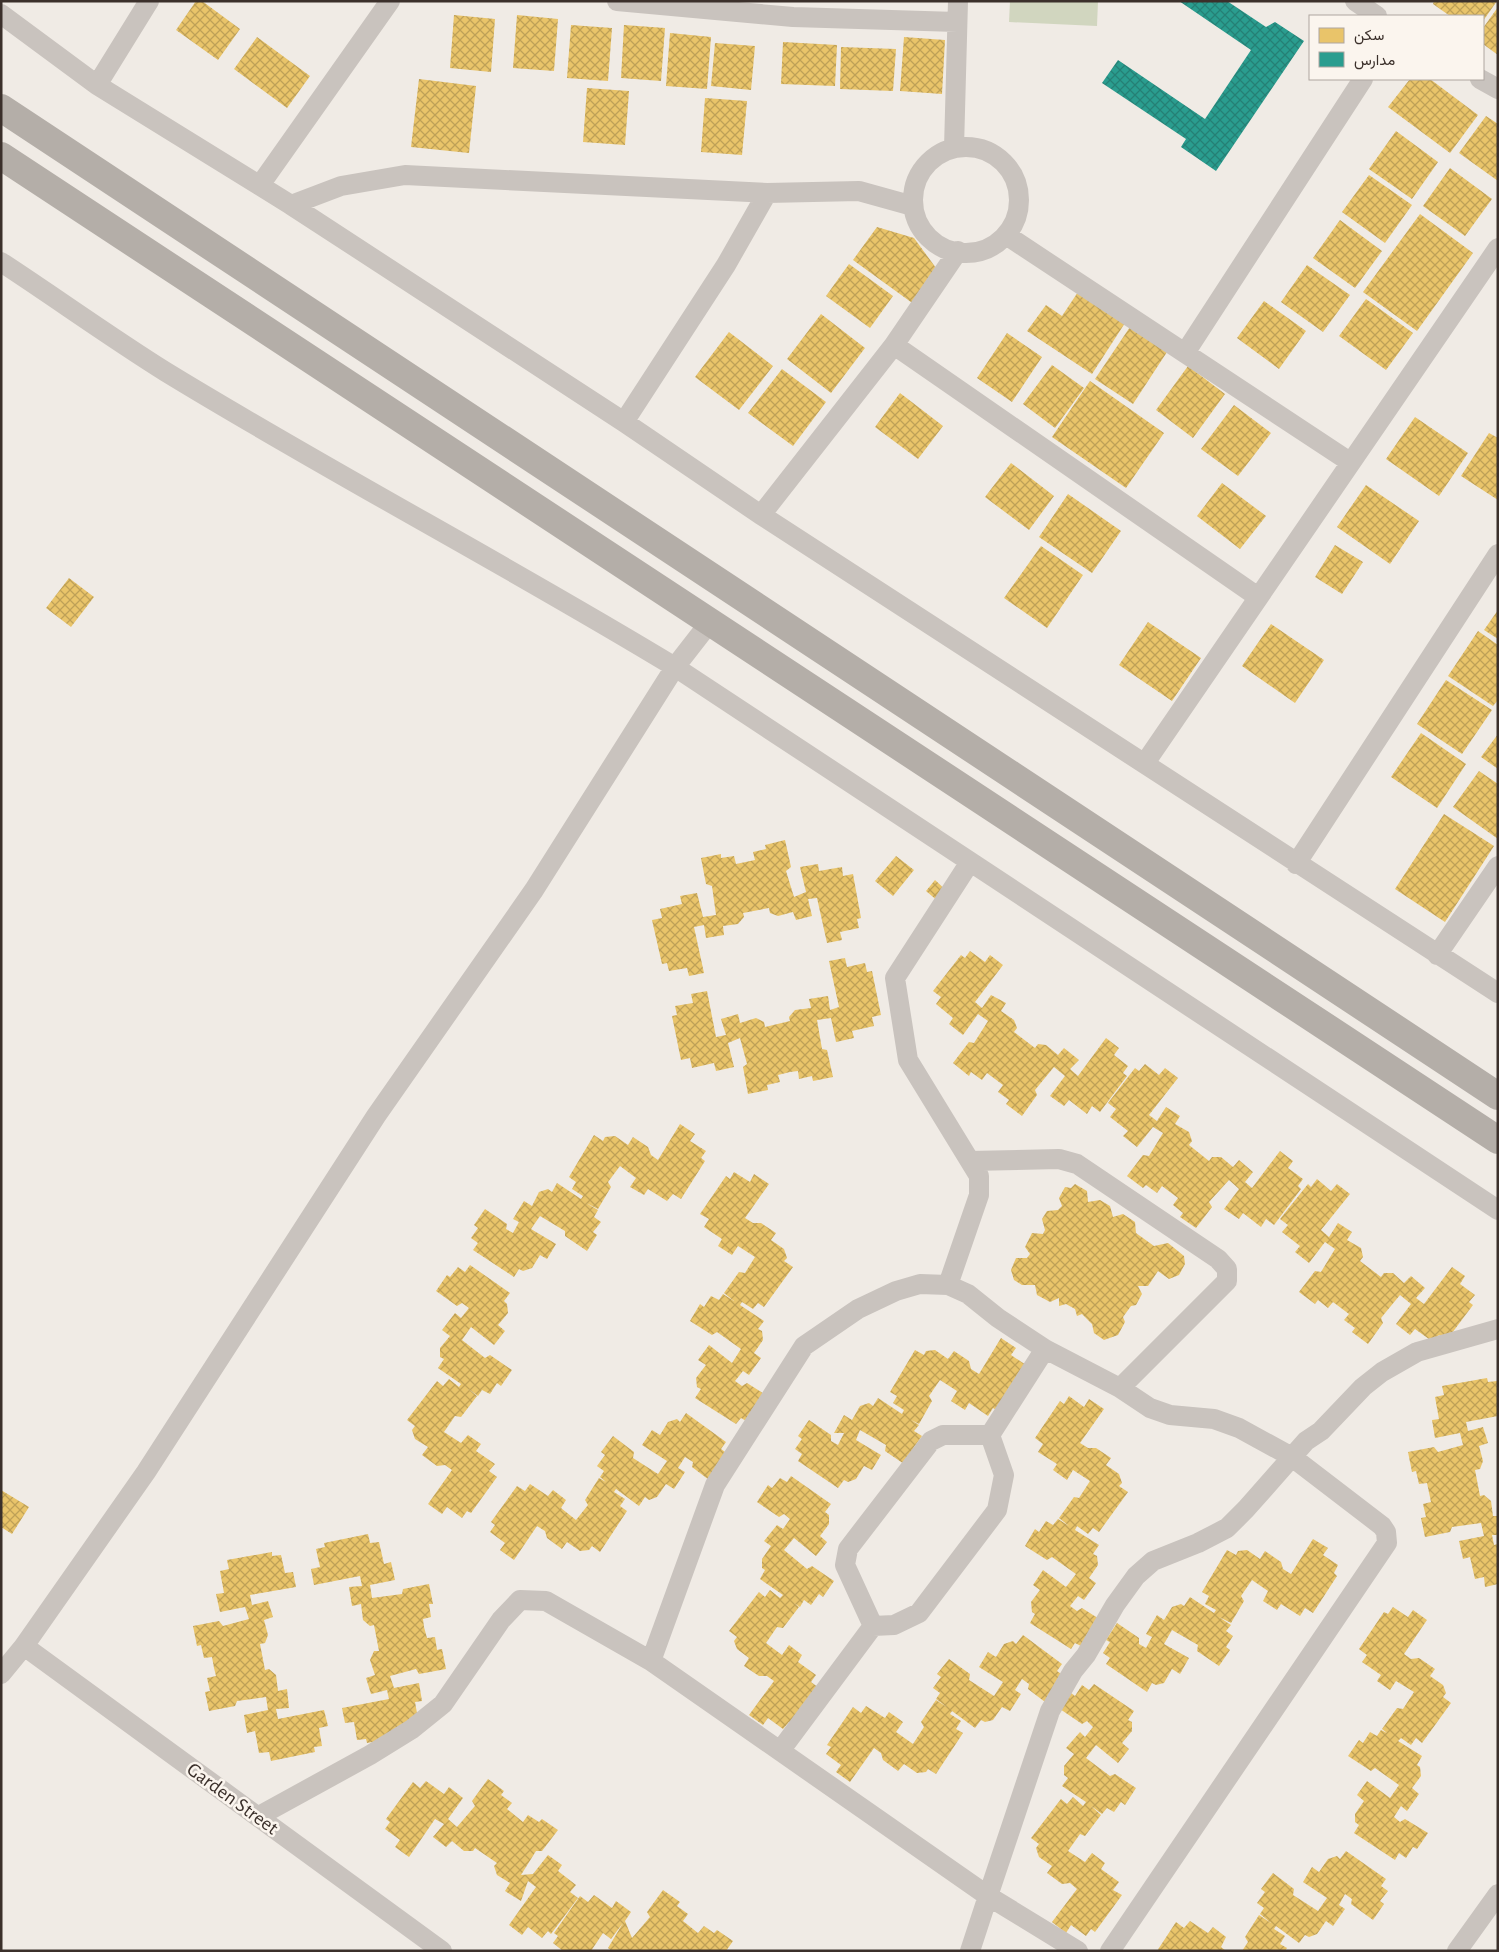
<svg xmlns="http://www.w3.org/2000/svg" width="1499" height="1952" font-family="'Alegreya Sans',Vazirmatn,sans-serif">
<style>
.park{fill:#d1d6bf}
.homes{fill:url(#homes-cross-hatch)}
.schools{fill:url(#schools-cross-hatch)}
.lines{fill:none;stroke-linecap:round;stroke-linejoin:round}
.minor{stroke:#c9c3be;stroke-width:20}
.trunk{stroke:#b4aea8;stroke-width:28}
.labels{text-anchor:middle;stroke-width:5;stroke-linejoin:round;paint-order:stroke}
.street-label{font-size:20px;fill:#3b302b;stroke:#fbf5ee}
</style>
<defs>
<pattern id="homes-cross-hatch" width="8" height="8" patternUnits="userSpaceOnUse" patternTransform="scale(1.25)"><rect width="8" height="8" fill="#e9c46a"/><path d="M0 0l8 8M0 8l8-8" fill="none" stroke="#bea057"/></pattern>
<pattern id="schools-cross-hatch" width="8" height="8" patternUnits="userSpaceOnUse" patternTransform="scale(1.25)"><rect width="8" height="8" fill="#2a9d8f"/><path d="M0 0l8 8M0 8l8-8" fill="none" stroke="#258075"/></pattern>
</defs>
<rect width="100%" height="100%" fill="#f0ebe5"/>
<!-- park -->
<path class="park" d="M1010,1H1098L1097,26L1009,22Z"/>
<!-- homes -->
<path class="homes" d="M196,1H202L240,29L218,60L176,30Z
M1434,1H1497L1483,21V16H1450L1433,4Z
M1498,7V55L1483,44V28Z
M454,15L495,19L491,72L450,68Z
M517,15L558,19L554,71L513,68Z
M571,25L612,28L608,81L567,78Z
M624,25L665,28L661,81L621,78Z
M670,33L711,37L707,89L666,86Z
M257,37L310,76L287,108L234,69Z
M904,37L945,40L942,94L900,91Z
M783,42L837,45L835,86L781,84Z
M715,43L755,46L751,90L711,86Z
M841,47L896,49L893,91L840,89Z
M419,79L476,86L469,153L411,147Z
M1410,79H1430L1478,115L1450,153L1388,107Z
M587,88L629,91L625,145L583,142Z
M705,98L747,101L742,155L701,152Z
M1486,116L1498,124V181L1459,153Z
M1396,131L1438,162L1412,199L1369,169Z
M1450,168L1492,199L1465,236L1423,206Z
M1369,175L1412,205L1385,243L1342,212Z
M1420,214L1473,253L1417,331L1363,292Z
M1340,220L1382,251L1355,288L1313,258Z
M877,227L914,238L939,272L915,305L853,260Z
M849,264L893,296L870,328L826,296Z
M1307,265L1350,295L1323,332L1281,302Z
M1078,292L1125,323L1092,374L1027,331L1046,305L1062,316Z
M1366,299L1413,333L1386,370L1339,336Z
M1264,301L1306,331L1279,369L1237,338Z
M821,314L865,348L831,393L787,359Z
M1130,327L1167,352L1133,404L1095,379Z
M729,332L773,366L739,410L695,377Z
M1007,333L1042,357L1012,402L977,378Z
M1052,365L1084,388L1055,428L1023,404Z
M1188,366L1225,394L1193,438L1156,410Z
M782,369L826,402L793,446L748,413Z
M1090,381L1164,433L1126,488L1052,437Z
M900,393L943,426L918,459L875,427Z
M1234,405L1271,433L1238,476L1201,449Z
M1415,417L1468,453L1439,496L1386,459Z
M1489,433L1498,438V500L1461,476Z
M1011,463L1054,496L1029,530L985,497Z
M1222,483L1266,516L1240,549L1197,516Z
M1366,485L1419,521L1390,564L1337,527Z
M1068,494L1121,531L1092,573L1039,537Z
M1335,545L1363,562L1342,594L1315,577Z
M1041,546L1083,575L1047,628L1004,598Z
M69,578L94,597L71,627L46,608Z
M1498,610V639L1484,630Z
M1148,622L1201,658L1172,701L1119,665Z
M1271,624L1324,660L1295,703L1242,666Z
M1478,631L1498,645V700L1493,706L1448,676Z
M1446,680L1492,710L1462,754L1417,724Z
M1421,733L1466,764L1437,808L1391,777Z
M1498,734V769L1481,757Z
M1479,771L1498,784V839L1453,807Z
M1444,814L1494,846L1445,922L1395,889Z
M785,840L791,867L786,871L794,897L806,892L800,867L818,864L819,871L842,867L843,876L853,874L861,918L857,919L859,928L840,932L842,940L827,943L817,898L808,899L812,916L796,920L793,912L778,916L770,913L769,908L743,913L744,917L738,924L723,926L724,935L706,938L704,925L694,927L704,973L689,976L687,968L669,971L667,963L662,964L652,920L662,918L660,909L682,904L680,896L697,893L703,917L716,915L712,886L706,884L701,858L721,854V858L734,856L736,864L755,860L753,852L766,849L765,845Z
M896,856L914,870L893,896L875,881Z
M935,880L948,892L939,902L926,891Z
M970,951L985,962L990,955L1003,965L975,1002L982,1008L991,995L1006,1003L1001,1011L1014,1020L1017,1028L1014,1032L1035,1048L1038,1044L1046,1045L1058,1055L1064,1048L1079,1060L1070,1069L1078,1076L1106,1038L1119,1048L1114,1055L1128,1066L1123,1073L1127,1076L1100,1112L1092,1106L1087,1114L1069,1100L1064,1106L1050,1096L1065,1076L1054,1067L1035,1090L1037,1095L1022,1116L1006,1104L1009,1100L998,1092L1003,1085L987,1073L982,1080L971,1072L969,1076L953,1063L969,1042L974,1043L988,1021L978,1014L963,1035L949,1024L953,1018L936,1004L941,997L933,991L961,955L965,958Z
M845,958L847,967L865,963L867,972L872,971L881,1015L872,1017L874,1026L852,1031L854,1038L836,1042L831,1018L817,1020L822,1049L827,1050L833,1077L813,1081L812,1076L799,1079L798,1071L790,1072L778,1075L780,1082L767,1085L768,1090L748,1094L743,1067L747,1064L740,1038L728,1043L734,1067L716,1071L714,1063L692,1068L690,1058L681,1060L672,1016L677,1015L675,1006L693,1003L691,994L707,991L716,1037L726,1035L721,1019L738,1014L740,1023L756,1018L764,1022L765,1027L790,1021L789,1017L795,1010L811,1008L809,999L828,996L830,1010L839,1007L829,961Z
M1145,1064L1159,1075L1165,1068L1178,1078L1149,1115L1157,1121L1166,1107L1180,1116L1175,1124L1189,1132L1192,1141L1189,1145L1209,1161L1212,1157H1221L1233,1167L1239,1160L1253,1172L1245,1182L1252,1188L1280,1151L1293,1161L1288,1168L1303,1179L1298,1186L1301,1189L1274,1225L1266,1219L1261,1227L1243,1213L1239,1219L1224,1209L1239,1189L1229,1180L1209,1202L1212,1207L1196,1228L1180,1217L1183,1213L1173,1205L1178,1198L1162,1186L1157,1193L1146,1185L1143,1188L1127,1176L1143,1155L1149,1156L1163,1133L1153,1127L1137,1147L1123,1136L1128,1131L1110,1117L1116,1109L1108,1103L1135,1068L1139,1071Z
M680,1124L695,1134L690,1141L706,1151L701,1158L705,1161L681,1199L673,1194L667,1201L648,1189L644,1195L630,1187L636,1178L620,1166L608,1182L611,1187L598,1209L586,1203L598,1210L594,1217L601,1222L593,1232L597,1235L587,1251L565,1236V1231L540,1216L531,1229L556,1244L547,1259L540,1255L532,1268L523,1271L519,1269L514,1277L473,1250L478,1243L471,1238L478,1228L474,1225L485,1209L507,1224L506,1229L513,1233L519,1222L513,1219L524,1201L532,1206L539,1192L548,1189L552,1192L557,1183L581,1199L583,1196L572,1189L576,1182L569,1177L594,1135L603,1141L605,1137L615,1136L628,1145L633,1137L648,1147L651,1155L658,1160Z
M734,1172L750,1182L754,1174L769,1184L745,1218L753,1223H761L776,1233L771,1240L784,1249L787,1258L784,1261L793,1267L764,1307L758,1303L753,1309L742,1302L740,1305L764,1321L758,1329L762,1331L763,1340L754,1353L761,1358L749,1375L743,1371L735,1381L742,1386L747,1383L769,1397L748,1422L741,1418L736,1424L695,1398L701,1389L697,1387L696,1378L706,1365L698,1360L709,1345L732,1363L741,1349L717,1332L712,1335L690,1321L700,1304L704,1307L711,1296L719,1300L723,1294L734,1301L724,1293L739,1272L745,1273L755,1257L738,1246L732,1255L718,1246L722,1239L704,1227L709,1219L700,1214L726,1176L730,1179Z
M1317,1179L1331,1191L1337,1184L1350,1194L1321,1230L1329,1237L1338,1223L1352,1232L1347,1240L1361,1248L1363,1257L1360,1261L1381,1277L1384,1273H1393L1404,1283L1411,1276L1425,1288L1416,1298L1424,1304L1452,1267L1465,1276L1460,1284L1475,1295L1469,1302L1473,1305L1446,1341L1439,1335L1433,1342L1415,1329L1410,1335L1396,1324L1411,1304L1400,1295L1381,1318L1383,1323L1368,1344L1352,1332L1355,1328L1344,1320L1349,1314L1333,1302L1328,1308L1318,1300L1315,1304L1299,1292L1315,1271L1321,1272L1335,1249L1325,1242L1309,1263L1295,1252L1300,1246L1282,1232L1288,1225L1280,1219L1308,1184L1311,1187Z
M1075,1184L1087,1191L1088,1202L1100,1200L1110,1206L1113,1217L1123,1214L1135,1222L1136,1233L1154,1246L1168,1243L1184,1256L1185,1264L1179,1275L1169,1279L1158,1271L1148,1286H1138L1142,1294L1136,1305L1131,1306L1123,1317L1125,1322L1118,1335L1104,1340L1094,1333L1092,1324L1082,1314L1077,1316L1075,1309L1066,1304L1059,1306V1298L1050,1302L1037,1295L1035,1285H1022L1014,1280L1011,1270L1016,1258H1027L1030,1254L1025,1247L1032,1233L1043,1234L1045,1230L1042,1219L1047,1211L1058,1210L1062,1206L1059,1198L1065,1187L1071,1188Z
M470,1265L510,1293L504,1301L507,1304L508,1313L498,1325L505,1331L494,1345L471,1327L462,1340L485,1358L490,1355L512,1370L501,1386L497,1383L490,1394L482,1390L478,1396L467,1388L477,1396L461,1417L455,1416L444,1432L461,1443L468,1435L481,1444L476,1451L495,1464L489,1471L497,1477L471,1513L467,1511L462,1518L447,1507L442,1514L428,1504L452,1470L445,1465L437,1466L422,1455L428,1447L415,1439L412,1430L415,1426L407,1420L437,1381L443,1386L449,1379L459,1387L461,1384L438,1368L444,1359L440,1357V1348L450,1336L442,1330L455,1313L461,1318L469,1308L462,1303L457,1306L436,1291L447,1275L450,1277L458,1267L465,1272Z
M1001,1338L1016,1348L1011,1355L1026,1365L1001,1413L993,1408L988,1416L969,1403L965,1410L951,1401L957,1391L940,1380L929,1396L932,1401L919,1424L911,1420L919,1425L914,1431L922,1436L914,1447L907,1466L885,1451L886,1445L860,1430L856,1440L881,1455L872,1470L864,1466L856,1479L848,1482L844,1480L838,1488L798,1461L802,1454L795,1449L802,1439L798,1436L809,1420L831,1435V1441L838,1445L844,1433H834L844,1415L852,1420L860,1406L869,1403L873,1406L878,1398L902,1414L904,1410L893,1403L897,1396L890,1392L915,1350L924,1355L926,1351L935,1350L948,1359L954,1351L969,1361L971,1369L979,1374Z
M1487,1378L1488,1382L1497,1381L1498,1416L1466,1422L1468,1431L1483,1427L1488,1443L1479,1446L1483,1461L1480,1469L1475,1470L1480,1496L1484,1495L1491,1501L1493,1516H1498V1535H1492L1494,1545L1498,1544V1584L1485,1587L1484,1577L1475,1579L1470,1557L1463,1559L1459,1541L1484,1536L1481,1523L1452,1527L1450,1532L1425,1537L1421,1518L1426,1517L1423,1504L1431,1502L1427,1483L1419,1484L1416,1471L1412,1472L1408,1452L1434,1447L1438,1452L1463,1445L1460,1433L1435,1438L1432,1420L1439,1419L1435,1397L1444,1395L1442,1386Z
M1069,1396L1084,1407L1089,1399L1104,1409L1080,1443L1088,1448H1096L1111,1458L1106,1465L1119,1474L1122,1483L1119,1486L1128,1492L1099,1532L1093,1528L1088,1534L1077,1526L1075,1530L1099,1545L1093,1554L1097,1556L1098,1565L1089,1578L1096,1583L1084,1600L1078,1596L1070,1606L1077,1611L1082,1608L1104,1622L1083,1647L1075,1643L1071,1649L1030,1623L1035,1614L1032,1612L1031,1602L1040,1590L1033,1585L1043,1570L1066,1587L1076,1574L1052,1557L1047,1560L1025,1546L1035,1529L1039,1532L1046,1521L1053,1525L1058,1519L1069,1526L1059,1518L1074,1497L1079,1498L1090,1481L1073,1470L1067,1480L1053,1470L1057,1464L1038,1452L1043,1444L1035,1438L1060,1401L1064,1404Z
M686,1413L726,1442L721,1449L728,1454L713,1483L692,1467L693,1462L685,1457L678,1468L685,1472L674,1489L666,1484L657,1497L649,1500L645,1497L639,1506L616,1489L614,1492L625,1499L620,1506L627,1511L600,1552L592,1546L589,1550L580,1551L567,1542L562,1549L547,1538L545,1531L537,1526L514,1560L500,1550L505,1543L490,1532L495,1525L491,1522L517,1486L525,1491L530,1484L548,1496L553,1490L566,1500L561,1508L576,1520L588,1505L585,1500L599,1478L606,1482L600,1477L604,1471L597,1466L605,1455L601,1452L613,1436L634,1452L633,1458L658,1474L667,1461L642,1445L652,1430L660,1435L668,1422L677,1419L680,1422Z
M791,1476L831,1504L825,1512L829,1515V1524L820,1536L827,1542L816,1556L794,1538L784,1550L807,1569L812,1566L834,1581L823,1597L819,1594L811,1605L804,1600L800,1607L794,1603L799,1607L783,1628L777,1627L766,1643L782,1655L789,1645L802,1655L798,1662L816,1675L811,1682L819,1688L792,1724L789,1722L783,1729L768,1718L763,1725L749,1715L774,1681L767,1676H759L744,1666L749,1658L737,1649L734,1641L737,1637L729,1631L759,1592L765,1597L770,1590L780,1598L783,1595L760,1579L765,1570L762,1568V1559L771,1546L764,1541L777,1525L783,1529L790,1519L784,1514L779,1517L757,1502L768,1485L772,1488L780,1478L787,1482Z
M1,1490L29,1507L12,1534L1,1527Z
M368,1534L370,1543L379,1542L384,1564L391,1562L395,1580L370,1585L372,1598L402,1594L403,1589L429,1584L433,1604H429L431,1617L423,1619L424,1627L427,1638L435,1637L437,1650L442,1649L446,1669L419,1674L416,1669L390,1676L394,1688L419,1683L422,1701L415,1702L419,1724L411,1735L367,1743L366,1739L357,1740L354,1722L345,1723L342,1708L389,1699L387,1690L371,1694L366,1678L375,1675L370,1660L374,1651H379L374,1625L370,1626L363,1620L361,1604L352,1606L349,1587L362,1586L360,1576L314,1585L311,1569L320,1567L316,1549L325,1547L324,1543Z
M1313,1539L1328,1548L1323,1555L1338,1565L1334,1573L1337,1576L1313,1613L1305,1608L1300,1616L1281,1604L1277,1610L1263,1601L1268,1591L1252,1580L1241,1596L1244,1601L1231,1623L1219,1617L1231,1625L1226,1631L1233,1636L1226,1647L1230,1650L1219,1666L1197,1651L1198,1645L1172,1630L1164,1644L1189,1658L1180,1674L1172,1669L1164,1683L1156,1685L1152,1683L1147,1692L1106,1664L1110,1658L1103,1653L1110,1642L1106,1640L1117,1623L1139,1638V1644L1146,1648L1152,1637L1146,1634L1157,1615L1164,1620L1172,1607L1181,1604L1184,1606L1190,1597L1214,1613L1216,1610L1205,1604L1209,1596L1202,1592L1227,1550L1236,1555L1238,1551L1247,1550L1260,1559L1265,1551L1281,1562L1283,1569L1291,1574Z
M272,1552V1556L281,1555L285,1573L293,1572L296,1587L250,1595L252,1605L268,1601L273,1617L264,1620L268,1635L265,1643L260,1644L265,1670L269,1669L276,1675L278,1691L287,1689L289,1708L276,1709L278,1719L324,1710L328,1726L319,1728L322,1746L314,1747L315,1752L271,1761L269,1752L259,1753L255,1731L247,1733L244,1715L268,1710L266,1697L237,1701L235,1706L209,1711L205,1692L210,1691L207,1678L216,1676L214,1668L212,1657L204,1658L201,1645L197,1646L193,1626L219,1621L223,1626L249,1619L245,1607L220,1612L216,1594L224,1593L220,1571L229,1569L227,1560Z
M1393,1607L1408,1617L1413,1610L1427,1620L1404,1654L1411,1659L1419,1658L1435,1669L1430,1676L1443,1685L1446,1693L1443,1697L1451,1703L1422,1743L1416,1738L1411,1745L1401,1738L1398,1741L1422,1756L1417,1765L1420,1767L1421,1776L1412,1788L1419,1794L1407,1811L1401,1806L1394,1817L1400,1822L1405,1819L1428,1833L1417,1849L1413,1847L1406,1858L1399,1853L1395,1860L1354,1833L1359,1825L1355,1822V1814L1364,1801L1357,1795L1367,1781L1390,1798L1399,1785L1375,1768L1371,1771L1348,1756L1359,1740L1363,1743L1370,1732L1377,1736L1381,1730L1387,1733L1382,1729L1397,1708L1403,1709L1414,1692L1396,1681L1390,1690L1377,1681L1381,1675L1362,1662L1367,1655L1359,1649L1384,1612L1388,1614Z
M1023,1635L1062,1664L1057,1671L1064,1676L1049,1705L1028,1689L1029,1684L1022,1679L1015,1690L1021,1694L1010,1711L1002,1707L993,1720L985,1722L981,1720L975,1728L952,1711L950,1714L961,1721L956,1729L963,1733L936,1774L928,1769L926,1772L917,1773L904,1764L898,1771L883,1760L881,1753L874,1748L850,1782L836,1772L841,1765L826,1754L831,1747L827,1745L853,1707L861,1713L866,1706L885,1718L889,1712L903,1722L896,1732L913,1744L924,1727L921,1722L936,1700L947,1707L936,1699L940,1693L933,1688L941,1677L937,1674L949,1659L970,1674L969,1680L994,1696L1003,1682L979,1667L988,1652L996,1657L1004,1644L1013,1641L1016,1644Z
M1094,1684L1134,1711L1128,1720L1132,1722V1731L1122,1743L1129,1749L1118,1763L1096,1745L1086,1758L1110,1776L1115,1774L1136,1788L1125,1805L1121,1802L1114,1812L1107,1808L1102,1814L1091,1806L1101,1815L1085,1836L1080,1834L1068,1851L1085,1862L1092,1853L1105,1863L1101,1869L1119,1882L1113,1890L1122,1895L1095,1932L1091,1929L1086,1936L1071,1925L1066,1933L1052,1922L1077,1889L1070,1883L1062,1884L1047,1873L1052,1866L1039,1857L1036,1848L1039,1844L1031,1838L1061,1799L1067,1804L1073,1797L1083,1806L1086,1802L1062,1786L1068,1778L1064,1775V1766L1074,1754L1066,1748L1080,1732L1085,1737L1093,1727L1087,1721L1082,1724L1060,1709L1071,1693L1075,1696L1082,1685L1089,1690Z
M488,1779L504,1791L501,1795L512,1803L507,1809L523,1822L528,1815L539,1822L542,1819L558,1830L542,1851H536L521,1875L533,1874L548,1855L562,1865L558,1871L576,1885L570,1892L578,1898L551,1934L548,1931L542,1938L528,1927L522,1935L509,1925L536,1887L528,1881L521,1901L505,1891L510,1883L497,1875L494,1866L497,1863L475,1848L473,1851H464L452,1841L446,1847L433,1837L444,1824L435,1819L409,1857L395,1847L400,1840L385,1829L390,1822L386,1819L413,1782L420,1788L426,1781L444,1794L449,1787L463,1798L448,1819L457,1827L475,1806L472,1801Z
M1346,1851L1386,1879L1381,1886L1388,1891L1380,1901L1384,1904L1373,1920L1351,1904L1352,1899L1345,1894L1339,1905L1345,1909L1333,1926L1326,1921L1317,1934L1309,1937L1305,1935L1299,1943L1276,1926L1274,1929L1285,1936L1280,1944L1287,1948L1285,1951H1242L1248,1942L1245,1937L1259,1915L1271,1923L1260,1914L1264,1908L1257,1903L1265,1892L1261,1889L1273,1873L1294,1889L1293,1895L1318,1911L1327,1898L1303,1882L1312,1867L1319,1872L1328,1859L1337,1856L1340,1859Z
M663,1890L680,1902L677,1906L688,1914L683,1921L698,1933L704,1926L714,1933L717,1930L733,1941L726,1951H612L608,1948L623,1923L611,1939L603,1933L591,1951H563L553,1943L558,1936L554,1933L580,1896L588,1902L594,1895L612,1908L616,1901L631,1912L625,1921L632,1938L650,1917L647,1912Z
M1190,1921L1208,1933L1213,1927L1226,1937L1221,1947L1226,1951H1157L1176,1922L1184,1928Z"/>
<!-- schools -->
<path class="schools" d="M1179,1H1227L1266,27L1275,22L1304,41L1216,171L1181,147L1186,139L1102,83L1118,60L1205,119L1251,50Z"/>
<g class="lines">
<!-- minor -->
<path class="minor" d="M617,1L793,17L957,22
M1355,1L1377,16
M1,14L97,85L291,205L624,422L761,515L1498,993
M1480,79L1498,89
M97,85L149,1
M913 200a53 53 0 1 1 106 0a53 53 0 1 1-106 0Z
M954,148L958,1
M260,185L390,1
M291,205L341,186L405,175L767,193L859,191L913,206
M1006,235L1350,462
M1,262C56,298 110,337 166,372C333,474 507,565 675,667L1498,1210
M894,345L1258,597
M1185,353L1363,79
M624,422L726,265L767,193
M761,515L894,345L958,251
M1145,763L1498,248
M1296,864L1498,554
M1437,955L1498,866
M970,1161L1059,1159L1077,1164L1218,1259L1227,1269V1281L1120,1388
M948,1285L979,1195V1176L908,1060L895,978L970,862
M873,1626L845,1565L848,1549L931,1441L943,1435H990
M24,1646L442,1951
M651,1661L715,1485L804,1346L858,1309L896,1291L920,1284L948,1285L968,1294L998,1318L1045,1349L1120,1388L1150,1408L1170,1415L1214,1419L1239,1428L1292,1457L1382,1526L1386,1532L1387,1543L1110,1951
M1,1674L24,1646L146,1472L376,1116L534,890L675,667L710,622
M780,1751L873,1626L894,1625L919,1613L997,1510L1004,1475L990,1435L1045,1349
M259,1816L370,1755L412,1729L443,1704L501,1620L520,1600L546,1601L651,1661L988,1896L1050,1711L1073,1671L1086,1655L1115,1605L1136,1576L1153,1561L1198,1543L1227,1528L1246,1509L1306,1441L1321,1431L1363,1387L1382,1372L1417,1352L1498,1329
M970,1951L988,1896L1078,1951
M1457,1951L1498,1894"/>
<!-- trunk -->
<path class="trunk" d="M1,108L1498,1096
M1,156L1498,1140"/>
</g>
<g class="labels">
<!-- street labels -->
<g class="street-label">
<text transform="translate(233 1798) rotate(36)" y="7">Garden Street</text>
</g>
</g>
<!-- border -->
<rect width="1499" height="1952" fill="none" stroke="#3b302b" stroke-width="5"/>
<!-- legend -->
<rect x="1309" y="15" width="175" height="65" fill="#fbf5ee" stroke="#aea6a0"/>
<rect x="1319" y="28" width="25" height="15" fill="#e9c46a" stroke="#aea6a0"/>
<text x="1354" y="40" font-size="15" fill="#3b302b">سكن</text>
<rect x="1319" y="52" width="25" height="15" fill="#2a9d8f" stroke="#aea6a0"/>
<text x="1354" y="65" font-size="15" fill="#3b302b">مدارس</text>
</svg>
